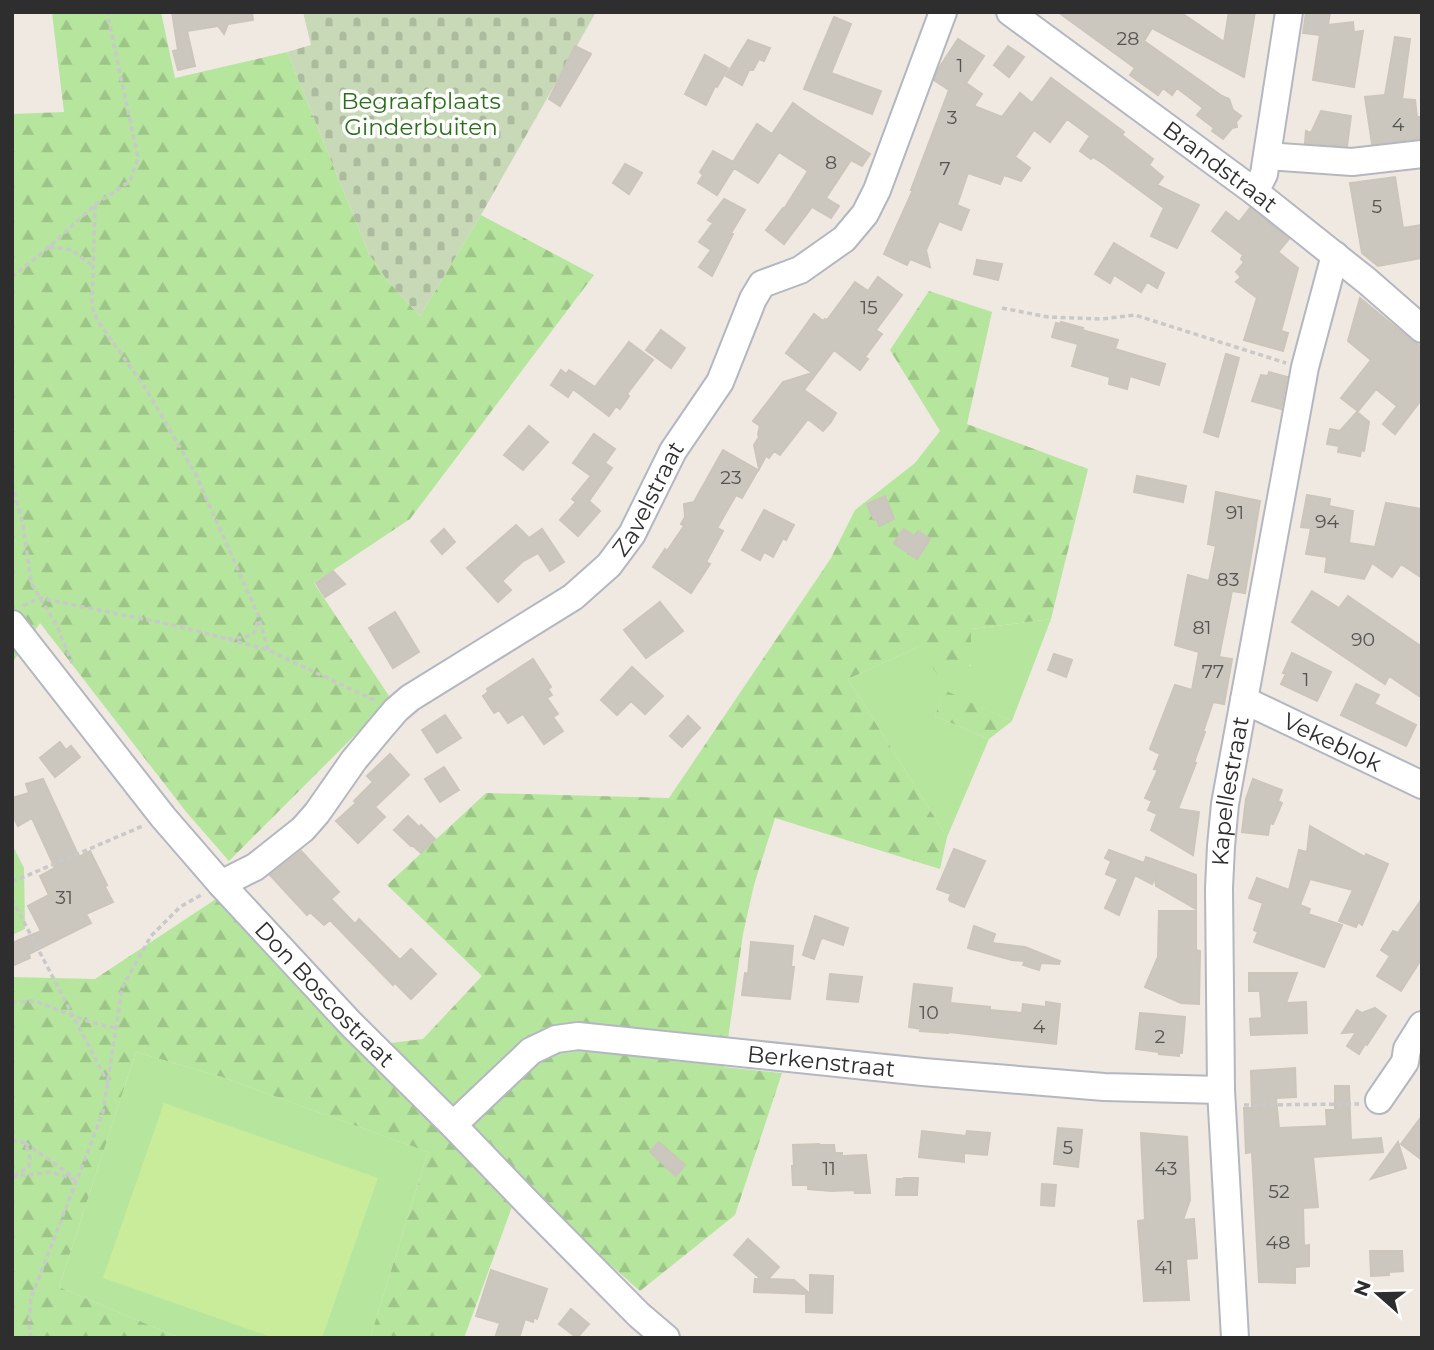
<svg xmlns="http://www.w3.org/2000/svg" width="1434" height="1350" font-family="Montserrat,sans-serif">
<style>
.green{fill:#b6e59e}
.forest{fill:url(#forest-firs)}
.cemetery{fill:url(#cemetery-stones)}
.pitch{fill:#c9ec9a}
.building{fill:#cbc7bf;stroke:#cbc5ba;stroke-width:2}
.lines{fill:none;stroke-linecap:round;stroke-linejoin:round}
.minor-casing{stroke:#b4b7c1;stroke-width:30}
.path{stroke:#c9c9c9;stroke-width:3.5;stroke-dasharray:5 3.5;stroke-linecap:butt}
.minor{stroke:#fff;stroke-width:26}
.labels{text-anchor:middle;stroke-width:7;stroke-linejoin:round;paint-order:stroke}
.number-label{font-size:19px;fill:#555452}
.park-label{font-size:23px;fill:#2c6e1b;stroke:#fff}
.street-label{font-size:23px;fill:#2e2e2e;stroke:#fff}
</style>
<defs>
<pattern id="forest-firs" width="22" height="20" patternUnits="userSpaceOnUse" patternTransform="scale(1.75)"><rect width="22" height="20" fill="#b6e59e"/><path d="M5 1l3.5 6h-7zM16 11l3.5 6h-7z" fill="#9dc588"/></pattern>
<pattern id="cemetery-stones" width="16" height="16" patternUnits="userSpaceOnUse" patternTransform="scale(1.75)"><rect width="16" height="16" fill="#c8d9b8"/><path d="M2 7V4a2 2 0 0 1 4 0v3zM10 15v-3a2 2 0 0 1 4 0v3z" fill="#acbb9e"/></pattern>
</defs>
<rect width="100%" height="100%" fill="#efe9e1"/>
<!-- green -->
<path class="green" d="M1051,619L1012,721L944,691L935,716L989,739L947,837L848,679L918,647L971,666V629Z
M12,844L24,868L25,929L12,935Z
M136,1052L222,1077L428,1152L370,1338H180L59,1287Z"/>
<!-- forest -->
<path class="forest" d="M161,12L175,78L287,52L369,254L387,280L420,316L481,215L594,275L410,519L314,583L391,699L229,861L187,813L40,623L12,663V114L64,112L52,13Z
M929,291L992,312L967,424L1088,469L1051,619L971,629V665L937,674L918,647L848,679L947,837L940,869L775,818L754,885L743,934L724,1067L782,1073L735,1215L640,1291L520,1185L464,1338H370L428,1152L222,1077L136,1052L59,1287L180,1338H12V977L95,979L219,897L383,1044L423,1039L482,976L387,885L486,793L669,798L831,558L855,510L915,463L940,431L890,350Z
M944,690L1012,721L989,739L935,716Z"/>
<!-- cemetery -->
<path class="cemetery" d="M303,12H596L481,215L420,316L387,280L369,254L287,52L311,45Z"/>
<!-- pitch -->
<path class="pitch" d="M164,1103L378,1178L322,1338H274L103,1278Z"/>
<!-- building -->
<path class="building" d="M172,12H252L253,20L228,24L224,34L218,26L187,31L195,66L178,70L173,51L178,50Z
M1058,12H1180L1224,42L1229,12H1255L1244,77L1152,28L1144,41L1222,96L1229,99L1233,110L1241,116L1236,122L1237,127L1232,128L1223,139L1212,131L1214,128L1197,115L1203,108L1177,88L1172,95L1163,88L1158,95L1130,75L1135,68Z
M1306,12H1330L1328,25L1353,22L1354,32L1363,31L1354,87L1313,80L1320,35L1303,33Z
M834,17L851,24L831,73L881,91L872,114L804,89Z
M1395,37L1410,39L1402,99L1415,100L1417,117H1422V138L1372,144L1365,97L1385,95Z
M958,39L984,56L966,83L982,94L974,106L1002,117L1020,93L1032,103L1051,78L1124,132L1122,135L1153,159L1149,165L1163,177L1157,185L1199,205L1177,248L1151,236L1164,208L1104,164L1093,157L1091,159L1080,151L1090,136L1067,119L1050,142L1034,130L1015,157L1030,168L1021,181L1004,175L1000,184L968,173L957,205L969,210L961,230L939,221L926,250L930,267L910,259L907,265L884,254L913,190H911L949,90L934,80L939,68Z
M748,40L770,48L764,61L759,59L753,70H749L742,85L726,76Z
M575,46L591,54L560,106L549,99Z
M1008,46L1024,57L1009,77L994,65Z
M705,55L728,68L717,87L715,86L706,105L685,94Z
M793,103L817,120L870,154L862,166L851,160L826,198L839,206L831,218L812,207L784,244L766,230L783,208L784,209L808,171L779,152L758,183L734,168L717,195L698,183L703,175L700,172L713,151L733,162L757,124L772,134Z
M1321,111L1351,116L1347,146L1305,143L1306,131L1311,133Z
M625,164L642,173L629,194L613,183Z
M1395,177L1403,228L1422,225V258L1378,266L1362,253L1350,183Z
M724,199L745,210L731,233L733,234L712,276L699,267L711,250L699,242L713,223L708,220Z
M1250,208L1289,239L1278,252L1298,268L1281,331L1288,333L1283,351L1244,340L1257,298L1236,282L1241,277L1236,272L1244,262L1241,259L1243,255L1212,231L1226,212L1239,222Z
M1114,243L1164,273L1157,288L1147,282L1141,292L1114,275L1110,283L1095,274Z
M977,260L1002,264L998,280L974,274Z
M878,277L902,295L876,330L882,334L865,357L868,359L860,370L834,350L804,390L836,413L831,422L823,431L808,419L780,455L774,451L769,458L766,456L759,469L754,445L759,437L758,434L760,426L753,421L783,382L812,373L786,353L814,314L823,321L825,319L827,320L855,282L868,291Z
M1360,298L1412,341L1422,347V399L1395,434L1383,424L1397,406L1376,389L1358,411L1341,398L1371,360L1348,341Z
M1061,322L1083,328L1082,330L1118,340L1115,349L1165,364L1159,385L1130,376L1127,389L1109,384L1110,377L1072,366L1078,344L1052,337L1056,323L1060,324Z
M661,330L685,348L671,368L646,350Z
M629,342L653,360L627,394L629,396L620,409L616,406L609,416L573,389L568,397L551,385L561,370L566,374L569,370L595,387Z
M1226,354L1239,358L1218,437L1204,432Z
M1269,372L1287,377L1281,409L1252,401L1261,375L1268,376Z
M1357,412L1369,422L1364,451L1361,450L1360,456L1338,452L1339,446L1327,444L1330,429L1340,431Z
M529,426L548,442L523,470L504,455Z
M594,434L615,449L605,463L612,468L589,501L600,511L578,536L560,520L576,502L572,499L591,476L573,463Z
M723,450L758,470L742,498L736,495L717,528L723,531L706,562L710,564L691,593L653,567L665,549L667,551L684,526L681,524L685,517L684,504L694,502Z
M1137,476L1186,486L1183,502L1134,492Z
M1216,492L1260,501L1245,593L1232,591L1219,657L1232,659L1224,704L1213,702L1203,732H1205L1194,762L1196,763L1178,809L1199,812L1193,855L1151,830L1157,814L1148,810L1152,801L1145,798L1158,770L1154,769L1160,754L1150,749L1175,685L1192,690L1199,652L1175,645L1188,575L1209,581L1216,546L1208,544Z
M1307,495L1330,499L1329,506L1353,511L1349,543L1375,547L1386,503L1422,509V578L1401,564L1392,577L1372,563L1364,579L1325,572L1327,557L1306,554L1311,528L1301,527Z
M885,496L894,519L879,526L877,519L874,520L867,504Z
M764,510L794,525L786,540L783,538L773,557L764,552L760,560L742,550Z
M516,525L529,538L542,529L564,562L550,571L538,553L523,561L502,581L511,590L498,602L467,568Z
M444,529L455,542L442,554L431,541Z
M904,529L914,536L918,531L930,539L917,559L894,543Z
M333,571L345,584L325,597L316,583Z
M1312,591L1339,608L1348,596L1422,647V698L1389,676L1385,684L1292,622Z
M660,602L683,631L646,658L624,630Z
M395,612L419,652L393,668L369,628Z
M1292,653L1331,672L1317,701L1281,684L1286,674L1283,673Z
M1054,654L1072,660L1066,677L1048,670Z
M533,659L551,687L548,689L552,695L547,698L558,714L553,717L563,731L544,744L523,714L508,723L499,710L494,713L483,696L488,692L487,689Z
M632,667L663,696L645,714L631,701L617,715L601,700Z
M1356,684L1379,695L1374,704L1416,725L1406,746L1341,715Z
M445,715L461,738L437,753L422,730Z
M688,716L700,728L682,747L670,736Z
M60,742L66,750L71,746L80,757L55,777L40,758Z
M390,754L409,775L375,807L385,817L358,843L336,821L356,803L354,801L373,782L367,776Z
M444,767L459,790L440,802L425,779Z
M43,779L79,857L90,851L107,885L105,887L113,902L86,914L91,923L29,954L30,958L12,966V943L41,931L28,906L49,895L40,876L55,868L32,818L18,826L12,814V798L29,793L26,784Z
M1253,779L1282,790L1278,801L1282,803L1273,824L1270,823L1268,835L1242,832L1246,799Z
M408,816L419,827L421,825L435,839L421,853L412,845L411,846L394,830Z
M1310,826L1365,857L1366,854L1388,864L1362,925L1358,922L1356,927L1339,921L1353,890L1310,879L1300,905L1310,909L1308,914L1342,925L1324,967L1254,942L1258,932L1254,930L1263,903L1249,898L1257,878L1289,890L1299,850L1307,852Z
M954,849L985,861L964,907L950,901L949,899L951,894L937,889Z
M1109,850L1144,863L1146,857L1196,875V909L1156,886L1155,877L1152,884L1135,875L1119,915L1105,908L1118,879L1106,874L1111,861L1105,858Z
M301,851L339,892L331,899L355,924L359,919L400,960L411,949L436,974L411,999L395,983L393,985L330,920L324,925L310,912L307,915L270,875Z
M1422,899V958L1401,991L1377,976L1390,956L1381,950L1393,931L1398,933Z
M1159,911H1196V950L1200,951L1199,1004L1181,1003L1145,987L1158,957Z
M815,916L848,928L843,945L823,938L821,939L814,959L803,955Z
M974,926L995,934L992,943L1025,947L1060,961L1059,964L1041,963L1039,970L1023,965L1025,961L1012,960L968,948Z
M751,942L793,946L791,967H794L790,999L742,995L745,973L748,974Z
M1249,973H1297L1286,1003L1306,1002L1307,1033L1251,1035L1250,1019L1262,1018L1260,991H1249Z
M830,974L862,977L858,1002L827,999Z
M914,984L952,988L950,1003L990,1007V1010L1022,1013L1023,1004L1046,1007V1002L1060,1004L1056,1044L949,1032L948,1033L920,1031L921,1029L909,1027Z
M1375,1008L1386,1016L1367,1045L1365,1044L1359,1054L1347,1046L1356,1032L1342,1033L1357,1010L1362,1013Z
M1140,1013L1185,1017L1182,1053H1179V1056L1159,1054V1052L1136,1049Z
M1295,1068L1296,1097L1276,1098L1279,1128L1327,1126L1326,1110H1335V1086H1349L1351,1140L1381,1138L1383,1152L1313,1157L1318,1207L1303,1208L1304,1246L1309,1245V1266L1295,1267V1283L1259,1282L1252,1152L1246,1153L1244,1108H1252L1251,1071Z
M1422,1116V1160L1401,1144Z
M1058,1128L1082,1130L1078,1167L1054,1164Z
M922,1131L966,1136L967,1131L990,1133L987,1155L964,1153V1162L919,1157Z
M1141,1133L1187,1137L1190,1200L1183,1220L1194,1219L1197,1258L1186,1259L1189,1300L1144,1301L1138,1221L1145,1220Z
M659,1142L685,1165L676,1176L650,1152Z
M1398,1142L1406,1168L1371,1179Z
M819,1144V1145H834L835,1153H842V1156L866,1155L870,1193H855L854,1190L832,1191L808,1189V1185H793L792,1166H794L793,1145Z
M904,1178H918L917,1195H896L897,1179H904Z
M1042,1184L1056,1185L1054,1206L1041,1205Z
M748,1239L779,1267L768,1279L794,1280L810,1294V1275L833,1276L832,1313L806,1312V1294L754,1292L755,1279H761L734,1255Z
M1370,1251H1402L1403,1271L1389,1272V1275L1371,1276Z
M491,1270L547,1289L537,1319L534,1317L533,1322L525,1319L519,1338H495L500,1323L476,1316Z
M571,1309L589,1324L577,1338L559,1324Z"/>
<g class="lines">
<defs>
<g id="minor">
<path id="s1" d="M1010,12L1255,192L1367,281L1422,329"/>
<path d="M1267,156L1352,162L1422,154"/>
<path d="M1255,192L1264,174L1289,12"/>
<path id="s2" d="M12,624L163,817L221,884L350,1023L453,1125L528,1203L639,1315L666,1338"/>
<path id="s3" d="M1244,700L1422,785"/>
<path id="s4" d="M221,884L255,867L303,829L317,813L354,760L379,730L396,710L410,698L573,597L609,565L632,534L673,451L720,382L753,299L762,284L800,270L844,239L865,214L877,190L943,12"/>
<path d="M1379,1100L1405,1062L1407,1049L1422,1025"/>
<path id="s5" d="M453,1125L531,1051L556,1039L578,1036L923,1072L1104,1087L1221,1090"/>
<path id="s6" d="M1235,1338L1221,1090L1219,888L1221,846L1225,804L1244,700L1305,367L1335,255"/>
</g>
</defs>
<!-- minor casing -->
<use href="#minor" class="minor-casing"/>
<!-- path -->
<path class="path" d="M95,205L92,306L97,320L146,389L195,473L259,617L268,650
M49,247L72,250L94,267
M12,277L49,247L95,205L130,181L138,158L107,12
M1002,308L1048,317L1102,319L1135,315L1286,363
M12,484L23,524L31,583L56,624L72,663
M23,606L39,598L178,626L268,650L378,702
M228,639L246,637L255,632L258,619
M12,882L145,825
M12,899L108,1083
M12,1002L35,1001L87,1021L115,1028
M1244,1105L1359,1104
M12,1140L25,1143L30,1157L29,1167L14,1176
M25,1143L72,1176
M12,1177L51,1172L76,1180
M31,1338L29,1323L31,1298L103,1112L122,988L151,936L180,907L201,895"/>
<!-- minor -->
<use href="#minor" class="minor"/>
</g>
<g class="labels">
<!-- number labels -->
<g class="number-label">
<text x="1128" y="45">28</text>
<text x="960" y="72">1</text>
<text x="952" y="124">3</text>
<text x="1398" y="131">4</text>
<text x="831" y="169">8</text>
<text x="945" y="175">7</text>
<text x="1377" y="213">5</text>
<text x="869" y="314">15</text>
<text x="731" y="484">23</text>
<text x="1235" y="519">91</text>
<text x="1327" y="528">94</text>
<text x="1228" y="586">83</text>
<text x="1202" y="634">81</text>
<text x="1363" y="646">90</text>
<text x="1213" y="678">77</text>
<text x="1306" y="686">1</text>
<text x="64" y="904">31</text>
<text x="929" y="1019">10</text>
<text x="1039" y="1033">4</text>
<text x="1160" y="1043">2</text>
<text x="1068" y="1154">5</text>
<text x="829" y="1175">11</text>
<text x="1166" y="1175">43</text>
<text x="1279" y="1198">52</text>
<text x="1278" y="1249">48</text>
<text x="1164" y="1274">41</text>
</g>
<!-- park labels -->
<g class="park-label">
<text x="421" y="109">Begraafplaats<tspan x="421" dy="26">Ginderbuiten</tspan></text>
</g>
<!-- street labels -->
<g class="street-label">
<text dy="8" stroke="none"><textPath href="#s1" startOffset="261">Brandstraat</textPath></text>
<text dy="8" stroke="none"><textPath href="#s4" startOffset="586">Zavelstraat</textPath></text>
<text dy="8" stroke="none"><textPath href="#s3" startOffset="98">Vekeblok</textPath></text>
<text dy="8" stroke="none"><textPath href="#s6" startOffset="548">Kapellestraat</textPath></text>
<text dy="8" stroke="none"><textPath href="#s2" startOffset="485">Don Boscostraat</textPath></text>
<text dy="8" stroke="none"><textPath href="#s5" startOffset="402">Berkenstraat</textPath></text>
</g>
</g>
<!-- border -->
<rect width="1434" height="1350" fill="none" stroke="#2e2e2e" stroke-width="28"/>
<!-- north arrow -->
<g transform="translate(1378 1294) rotate(290)" stroke="#ffffff" stroke-width="5" paint-order="stroke">
<path d="M0-5L12 26L0 18L-12 26Z" fill="#2e2e2e"/>
<text y="-10" font-size="19" font-weight="bold" text-anchor="middle" fill="#2e2e2e">N</text>
</g>
</svg>
